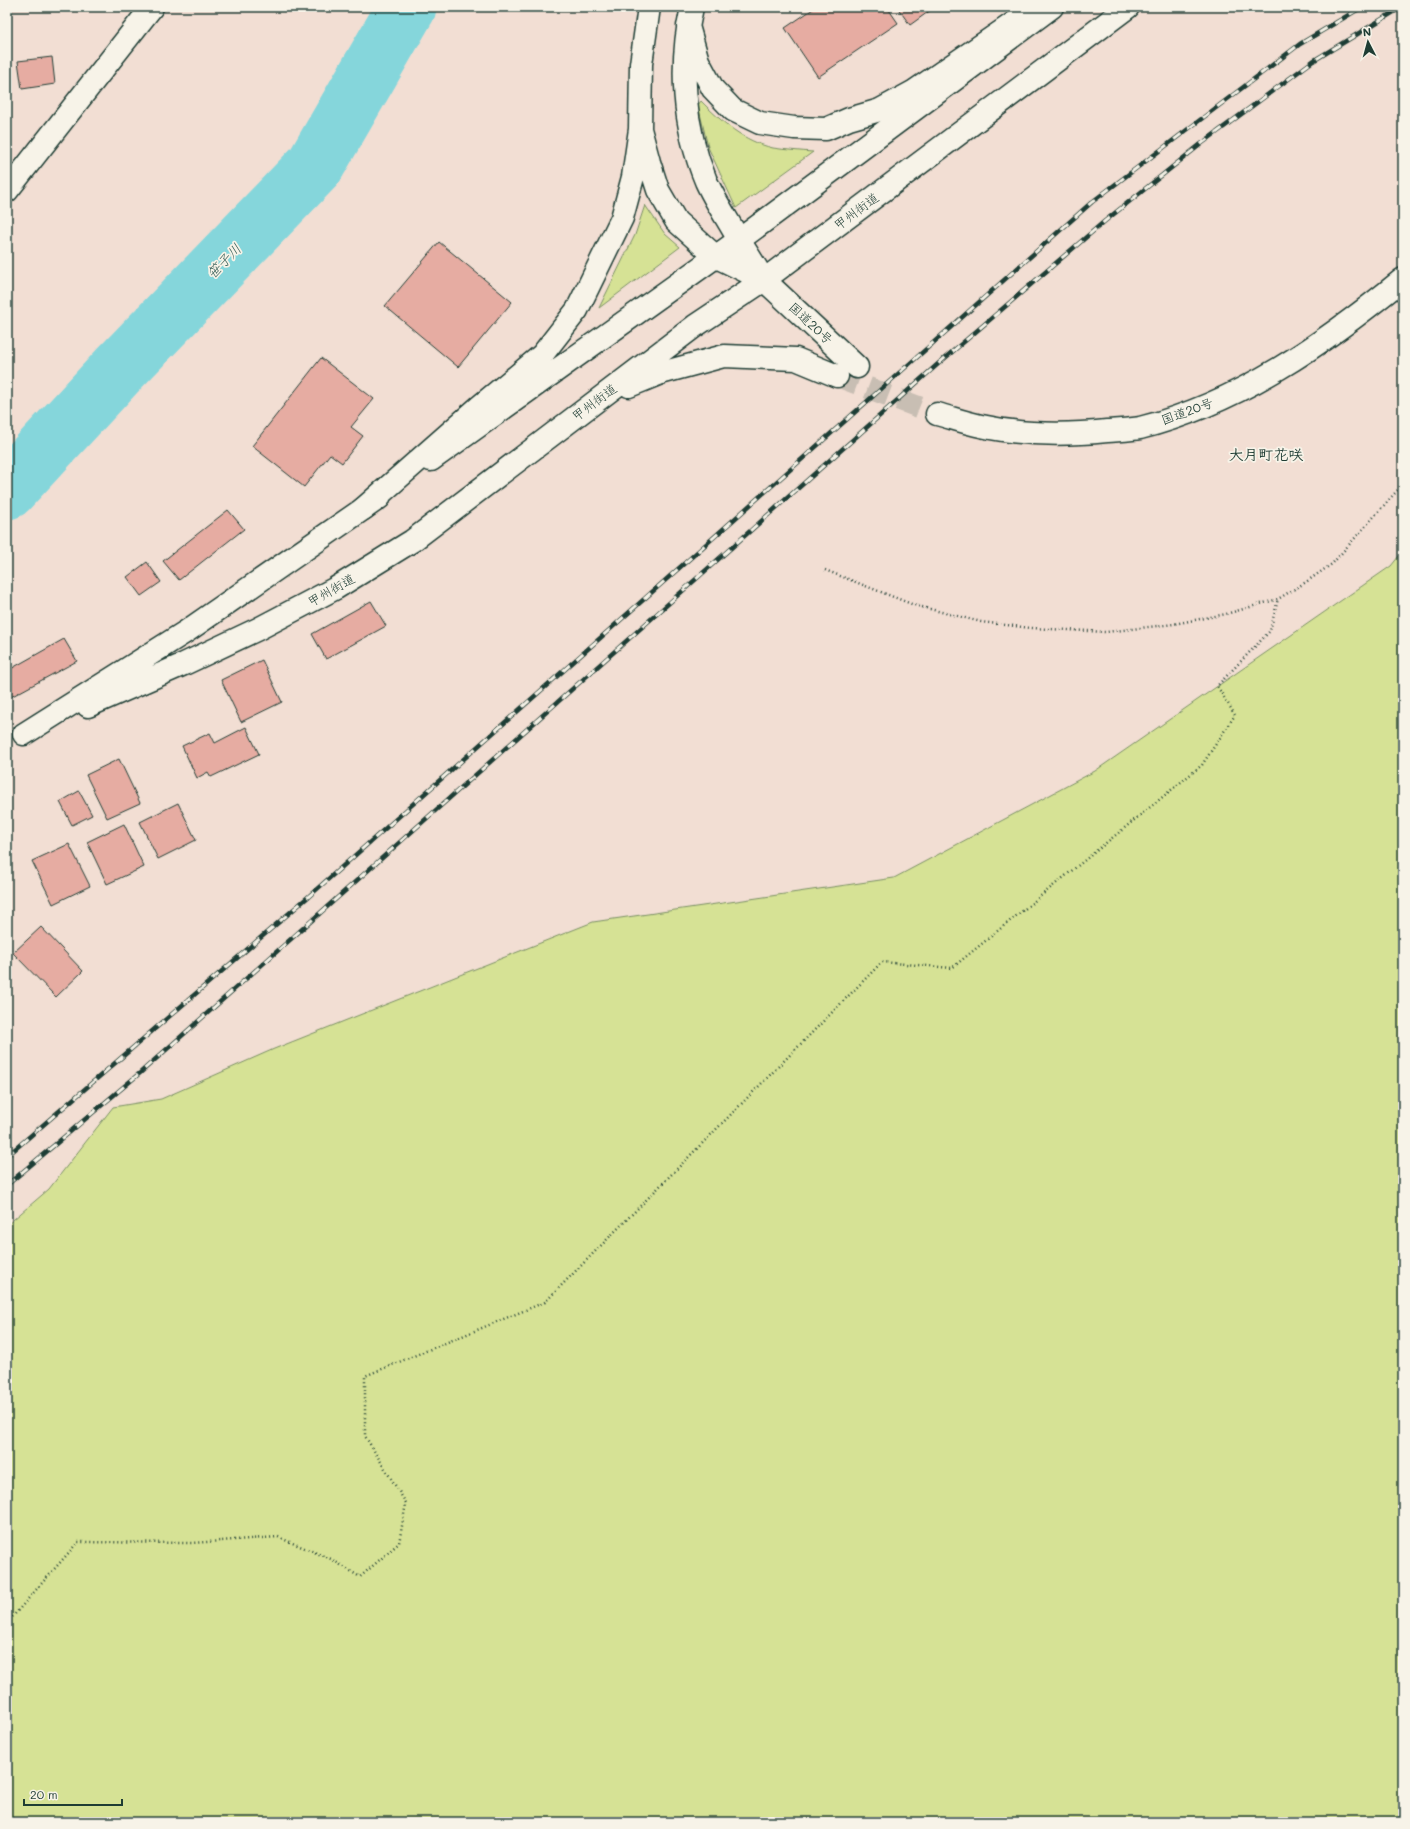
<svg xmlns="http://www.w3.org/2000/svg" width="1410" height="1829" font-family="Mali,'Klee One',sans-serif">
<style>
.green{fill:#d6e295;stroke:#7a9064}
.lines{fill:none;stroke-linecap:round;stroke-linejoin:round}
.river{stroke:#85d6db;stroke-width:59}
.building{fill:#e6aca2;stroke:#1f3d34}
.trunk-tunnel{stroke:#c8beb3;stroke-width:22;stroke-dasharray:22 11;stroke-linecap:butt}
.minor-casing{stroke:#1f3d34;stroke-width:25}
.secondary-casing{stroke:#1f3d34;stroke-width:25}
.trunk-casing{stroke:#1f3d34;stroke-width:25}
.motorway-casing{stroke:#1f3d34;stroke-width:25}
.path{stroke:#1f3d34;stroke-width:2.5;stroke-dasharray:1 3;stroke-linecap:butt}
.minor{stroke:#f7f3e8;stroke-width:22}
.secondary{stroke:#f7f3e8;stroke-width:22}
.trunk{stroke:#f7f3e8;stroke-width:22}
.motorway{stroke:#f7f3e8;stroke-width:22}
.rail-casing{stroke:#1f3d34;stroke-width:4.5}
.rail{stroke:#f7f3e8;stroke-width:3;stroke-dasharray:9;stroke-linecap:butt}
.labels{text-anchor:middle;stroke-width:3.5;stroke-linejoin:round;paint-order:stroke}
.street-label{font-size:13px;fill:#1f3d34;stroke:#f7f3e8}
.water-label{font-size:14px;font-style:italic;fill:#335c55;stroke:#f7f3e8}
.quarter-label{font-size:15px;font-weight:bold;fill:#1f3d34;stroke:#f7f3e8}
</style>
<rect width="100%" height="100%" fill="#f2ded3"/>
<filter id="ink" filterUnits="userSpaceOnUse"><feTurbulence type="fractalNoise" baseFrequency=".025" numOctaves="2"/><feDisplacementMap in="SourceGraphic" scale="8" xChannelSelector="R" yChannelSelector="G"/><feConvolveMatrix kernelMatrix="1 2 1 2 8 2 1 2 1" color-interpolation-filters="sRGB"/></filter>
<g filter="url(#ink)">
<!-- green -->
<path class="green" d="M701,101C722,122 743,141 773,148C786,150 800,151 813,152L736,208L708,147L698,105Z
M645,205L665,234L680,247L599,308L635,235Z
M1403,551V1822H7V1225L49,1189L113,1107L161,1099L274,1049L593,922L894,878L1095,771L1391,566Z"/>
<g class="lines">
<!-- river -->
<path class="river" d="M7,490L119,369L315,166L407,7"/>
</g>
<!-- building -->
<path class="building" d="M816,7H887L898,23L818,77L785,28Z
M897,7H935L910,25Z
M52,57L55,84L22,89L18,61Z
M439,242L512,302L458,367L385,306Z
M321,358L374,399L351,427L363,436L342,463L330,454L304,487L252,446Z
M228,510L244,529L179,580L163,561Z
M147,562L161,582L141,596L127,577Z
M371,601L386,626L326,659L312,634Z
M64,639L77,661L7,699V671Z
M262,660L282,702L241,722L221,680Z
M246,727L259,754L211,777L208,772L197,778L182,746L210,733L215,743Z
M119,759L140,803L107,818L86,775Z
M79,791L92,815L72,825L60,802Z
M178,803L196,840L158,859L140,822Z
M124,824L144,867L107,884L87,842Z
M69,844L90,886L53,904L32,861Z
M41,927L83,971L56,997L13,953Z"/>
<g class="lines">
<!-- trunk-tunnel -->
<path class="trunk-tunnel" d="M837,376L937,414"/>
<defs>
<path id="minor" d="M7,191L152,7"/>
<path id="secondary" d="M739,240L1052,7
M764,280L1128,7"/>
<path id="trunk" d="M715,256L764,280
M629,386L661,373L724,356L796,359L837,376
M937,414C952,418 966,423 981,426C1021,435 1067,435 1107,431C1118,430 1130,430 1140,428C1239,403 1325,343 1403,279
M431,460L739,240L764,280L857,367
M88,706L184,664L258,629L336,588L412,541L695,326L764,280
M24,734L187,631L379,498"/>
<path id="motorway" d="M649,7L641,64L640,129L649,162L658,190L676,221L715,256
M692,7C679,65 683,126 706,181C715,201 728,220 739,240
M688,26L698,61L713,89L733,110L760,123L794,128L826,129L849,119L880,110L913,92L1037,7
M363,509L479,407L542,355L577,310L622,218L633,177L640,129"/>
</defs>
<!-- minor casing -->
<use href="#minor" class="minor-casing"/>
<!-- secondary casing -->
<use href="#secondary" class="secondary-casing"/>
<!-- trunk casing -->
<use href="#trunk" class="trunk-casing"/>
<!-- motorway casing -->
<use href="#motorway" class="motorway-casing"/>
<!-- path -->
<path class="path" d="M825,570L914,605L981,622L1031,628L1106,632L1174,624L1226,614L1278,599L1306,582L1332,564L1403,484
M7,1623L78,1542L192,1543L278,1537L331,1559L360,1577L399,1543L406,1503L365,1436V1376L545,1302L882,962L952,968L1202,765L1235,715L1217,686L1270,631L1278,599"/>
<!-- minor -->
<use href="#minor" class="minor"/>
<!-- secondary -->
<use href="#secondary" class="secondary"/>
<!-- trunk -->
<use href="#trunk" class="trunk"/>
<!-- motorway -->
<use href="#motorway" class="motorway"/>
<defs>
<path id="rail" d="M7,1156L308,897L1092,202L1300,44L1362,7
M7,1185L140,1073L938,364L1105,221L1201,144L1313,61L1402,7"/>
</defs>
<!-- rail casing -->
<use href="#rail" class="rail-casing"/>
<!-- rail -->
<use href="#rail" class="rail"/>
</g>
</g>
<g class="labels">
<!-- street labels -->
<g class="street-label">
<text transform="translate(856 211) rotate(-37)" y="5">甲州街道</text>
<text transform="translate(811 323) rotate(43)" y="5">国道20号</text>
<text transform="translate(594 402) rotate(-37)" y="5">甲州街道</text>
<text transform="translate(1187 411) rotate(-20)" y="5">国道20号</text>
<text transform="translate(331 590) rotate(-30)" y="5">甲州街道</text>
</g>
<!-- water labels -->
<g class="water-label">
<text transform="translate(224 261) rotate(-46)" y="5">笹子川</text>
</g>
<!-- quarter labels -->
<g class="quarter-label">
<text x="1266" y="460">大月町花咲</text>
</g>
</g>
<!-- margin -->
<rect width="1410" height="1829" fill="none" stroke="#f7f3e8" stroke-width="24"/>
<rect x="12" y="12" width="1386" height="1805" fill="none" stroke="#1f3d34" stroke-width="1.5" filter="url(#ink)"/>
<!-- north arrow -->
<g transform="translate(1368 42) rotate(354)" stroke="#f7f3e8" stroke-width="3" paint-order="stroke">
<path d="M0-3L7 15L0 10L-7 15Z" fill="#1f3d34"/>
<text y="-6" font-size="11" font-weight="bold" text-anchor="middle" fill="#1f3d34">N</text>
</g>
<!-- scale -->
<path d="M24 1799v6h98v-6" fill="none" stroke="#1f3d34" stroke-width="2"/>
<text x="30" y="1799" font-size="12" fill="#1f3d34" stroke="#f7f3e8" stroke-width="3" paint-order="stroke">20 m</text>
</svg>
